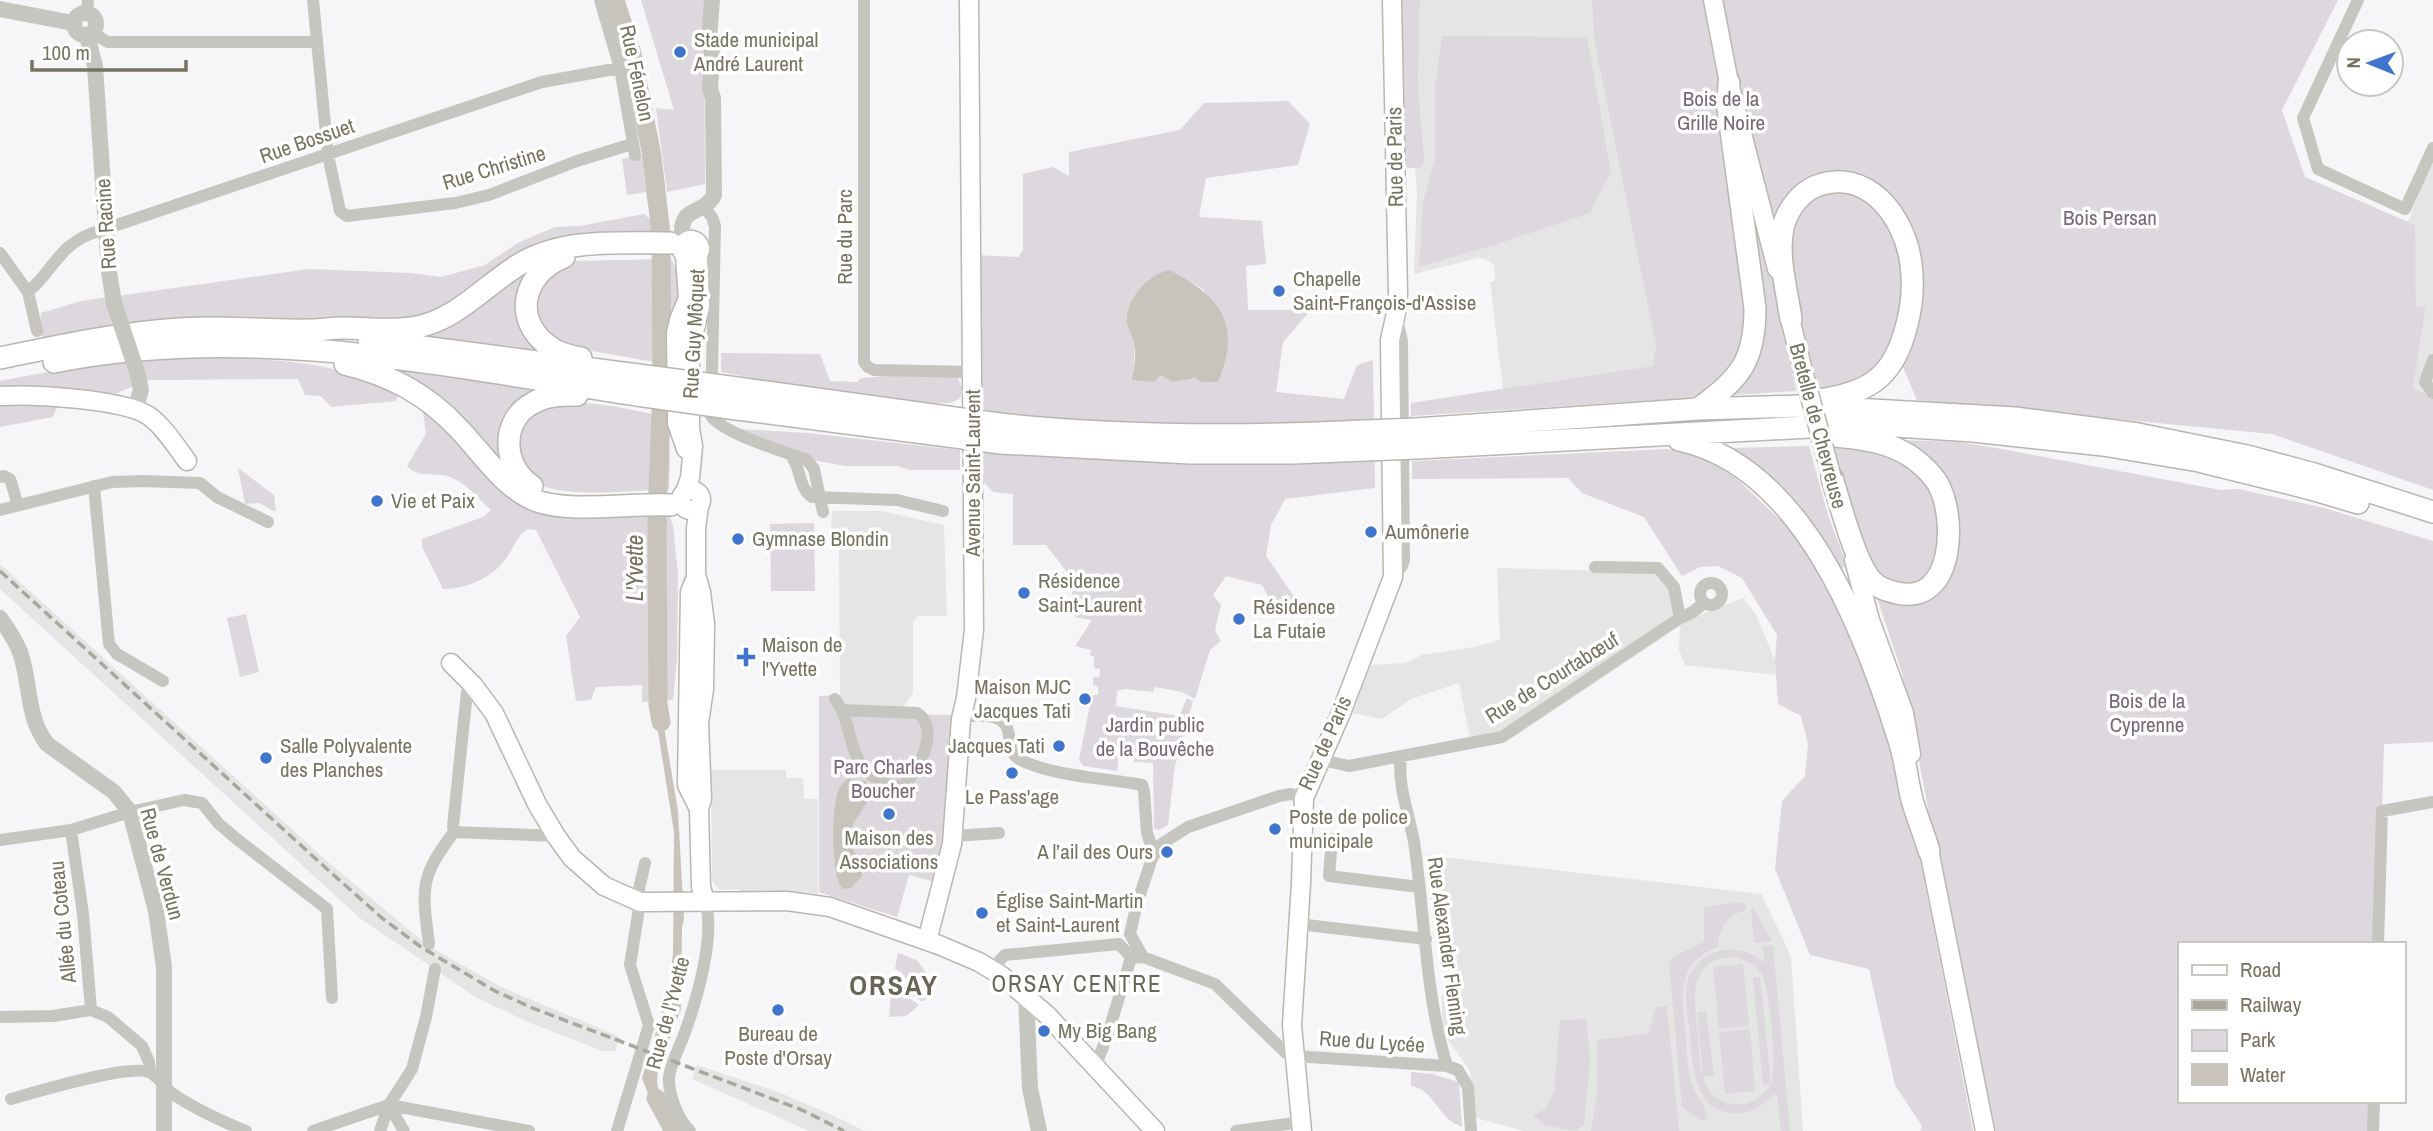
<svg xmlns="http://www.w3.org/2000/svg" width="2433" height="1131" font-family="'Archivo Narrow',sans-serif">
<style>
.built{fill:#e6e5e5}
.green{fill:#ddd7de;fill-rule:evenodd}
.water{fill:#c8c3bb}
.pier{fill:#f6f5f7}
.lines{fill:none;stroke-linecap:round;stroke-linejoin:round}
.river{stroke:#c8c3bb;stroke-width:19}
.secondary-casing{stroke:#b9b7af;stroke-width:21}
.trunk-casing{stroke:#b7b6b1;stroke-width:24}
.minor{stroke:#c6c5bf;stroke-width:12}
.tertiary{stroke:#c6c5bf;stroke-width:16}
.secondary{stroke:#fff;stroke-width:18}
.trunk{stroke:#fff;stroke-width:21}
.rail{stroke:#a8a69d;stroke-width:3.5;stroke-dasharray:10 5;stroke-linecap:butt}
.secondary-bridge-casing{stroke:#b9b7af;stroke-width:21;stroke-linecap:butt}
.trunk-bridge-casing{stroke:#b7b6b1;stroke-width:24;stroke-linecap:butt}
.tertiary-bridge{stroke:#c6c5bf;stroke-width:16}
.secondary-bridge{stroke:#fff;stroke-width:18}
.trunk-bridge{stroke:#fff;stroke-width:21}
.poi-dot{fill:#4075cd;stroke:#fff;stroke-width:2.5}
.labels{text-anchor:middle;stroke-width:7;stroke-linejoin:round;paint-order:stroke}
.poi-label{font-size:21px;fill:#777361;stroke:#fff;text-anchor:start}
.street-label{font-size:21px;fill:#777361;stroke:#fff}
.park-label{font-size:21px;fill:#7a6877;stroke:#fff}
.water-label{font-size:23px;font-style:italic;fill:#777060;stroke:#fff}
.neighbourhood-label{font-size:23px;letter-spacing:2px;fill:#686557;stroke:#fff}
.district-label{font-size:28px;font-weight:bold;letter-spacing:2px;fill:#686557;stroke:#fff}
</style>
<rect width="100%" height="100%" fill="#f6f5f7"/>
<!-- built -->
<path class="built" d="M1420,0H1592L1594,41L1656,346L1652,366L1503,389L1490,282L1495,281L1494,265L1486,259L1478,258L1414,274L1417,194L1415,168L1420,167L1424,156L1418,87Z
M2433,163V397L2413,388L2426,308L2416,307V277L2408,222L2420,189Z
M832,511H882L944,525L947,616H918L913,622V693L902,709L844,706L840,698L839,543L831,533Z
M0,564L328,862L427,945L501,987L620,1037L615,1051H603L530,1023L477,998L361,919L0,589Z
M1497,568L1658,572L1671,592L1675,616L1501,732L1470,738L1459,683L1411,699L1382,719L1353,713L1370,665L1405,663L1422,655L1474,647L1500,640Z
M1743,598L1756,615L1775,660L1776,675L1685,665L1679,650L1680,623Z
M711,770H786V778H803L804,799H818V894L805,892V894H739V889L719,890L712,881Z
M1425,855L1761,894L1784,941L1791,958L1803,1131H1524L1476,1118L1470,1071L1447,1038L1442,1022V995L1448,996L1455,983L1457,960H1441L1440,951H1438L1427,869L1430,868V861H1426Z
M697,1065L778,1092L828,1113L865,1131H809L692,1079Z"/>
<!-- green -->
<path class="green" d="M641,0H704L705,184L667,192L656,108L674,110Z
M1398,0H1420L1418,87L1424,156L1423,166L1419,168H1407L1402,148Z
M1592,0H2338L2282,110L2305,177L2415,225L2416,307H2426L2413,388L2433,397V490L2272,434L1917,400L1900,360L1918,298L1875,187H1803L1763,235L1796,391L1411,416V403L1652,366L1656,346L1594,41Z
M1442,36L1587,37L1611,172L1590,213L1497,244L1419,267L1423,203L1435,159V88Z
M1288,101L1310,124L1298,165L1206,178L1199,217L1262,221L1266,264L1246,266L1248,310H1311L1283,342L1276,392L1344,399L1357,365L1373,360L1375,488L1285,499L1271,525L1266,556L1295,598L1279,617L1262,585L1226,576L1213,595L1221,605L1215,630L1221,641L1210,650L1195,699L1182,692L1155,687L1153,692L1126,689L1117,691L1116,706L1179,716L1187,698L1193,701L1175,766L1168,825L1159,830L1154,829L1153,763L1134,762V752H1119L1117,771L1083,766L1079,760L1092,695H1098V687L1093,685V677H1099L1100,669L1094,668V656H1090L1091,650L1075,646L1092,620L1075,617L1070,576L1046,545H1013V494L993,492L981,479L982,455L976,401L975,255L1018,257L1023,250V174L1053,167L1069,176V152L1180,130L1204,103ZM1170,270L1203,289L1227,333L1226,356L1202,382L1195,378L1174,382L1160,375L1133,380L1135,344L1127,318Z
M644,155L653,205H648L646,192L627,195L622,159Z
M1842,190C1848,192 1856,193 1862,197C1916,232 1918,340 1866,379C1857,385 1831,388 1819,391C1806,355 1773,236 1802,206C1812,195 1827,193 1842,190Z
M644,214L653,222L651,233L560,241L427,318L98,333L43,337L39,334L41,313L81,301L309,269L410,273L441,277L485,265L518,243L555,227L580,226Z
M671,259C689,285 679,335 677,366L575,348C557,342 548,333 536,318L538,283L571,261Z
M535,261L528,274L542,354L512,346L473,344L413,336Z
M721,353L820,354L830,381L857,382L861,378L955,371L963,391L959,399L951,403L912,404L845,395L721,372Z
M199,356C241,359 284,359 325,367C350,372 375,383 398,392L396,401L331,407L321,396L305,395L298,379L149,380L117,393L105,395L62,393L53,417L0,427V381C66,368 132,359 199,356Z
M401,367L443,376L541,388L501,459L497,461L437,397L400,370Z
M577,402L612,406L668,417L670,459L669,489C641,490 555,500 535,481C527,474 522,463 516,454C523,407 533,409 577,402Z
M423,412L434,414L512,496L668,511L673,526L678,574L677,659L673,700L642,702V685L596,687L591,700L576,701L566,636L580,617L536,530L527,529C517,536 514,547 507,557C494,577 467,589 443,589L422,547V539L483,517L491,510C479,499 465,482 450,477C434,471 420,480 407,466L426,434Z
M739,429L807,433L960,450V470H909L897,466H845L791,456Z
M1901,440L1958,442L1996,448L2221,490L2238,489L2324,508L2433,541V742L2384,744L2378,944H2179V1101H2373L2372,1131H1996L1938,860L1902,673L1877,598L1871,571L1858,537L1834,445C1865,445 1903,454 1923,481C1931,492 1937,507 1943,520L1955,511Z
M1809,446L1828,515L1847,565L1840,570L1816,529L1793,504L1730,448Z
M1667,449L1682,451L1711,461L1738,480L1788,527L1810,556L1835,602L1875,693L1917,842L1973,1131H1920L1922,1126L1895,1085L1869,969L1810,955L1775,869L1782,801L1805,776L1808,744L1801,716L1778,704L1775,660L1777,635L1742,578L1718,566L1700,567L1682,576L1644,517L1582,493L1568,478L1412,479V461Z
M238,468L274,495L276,512L259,503L245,504Z
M814,523L815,591H771L770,524Z
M246,614L259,672L240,677L227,618Z
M838,695L839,713L952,715L946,833L935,882L909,875L897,917L819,892V696Z
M1742,902L1746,906V910C1727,915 1719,928 1718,947C1674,963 1682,1000 1686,1038C1687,1054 1687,1072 1693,1086C1699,1102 1705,1100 1707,1120H1701L1682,1107L1669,963L1673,957L1704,942V907Z
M1751,908L1754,909L1772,941L1754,943Z
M1773,945L1790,1131H1781L1777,1093C1765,1100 1757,1112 1740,1113C1692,1115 1693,1066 1690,1032C1688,1017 1684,999 1687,984C1696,948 1738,939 1764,963L1763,946ZM1733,957C1744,959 1754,963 1761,973C1770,987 1777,1069 1771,1084L1760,977H1753L1763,1085L1771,1084C1754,1113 1711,1111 1703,1077L1714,1076L1706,1011L1697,1012L1703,1077C1699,1063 1699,1048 1698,1033C1694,1000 1686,960 1733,957Z
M898,953L917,960L926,973L906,979L902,973L895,969Z
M1743,964L1749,1026L1719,1029L1713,967Z
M927,975C932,984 933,994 924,1001H921L904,990L905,982Z
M902,993L919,1005L906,1016L889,1017L891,997Z
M1667,1006L1679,1131H1591L1597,1091V1040L1645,1034L1649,1032L1656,1007Z
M1586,1019L1590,1059L1584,1125L1575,1131L1545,1125L1533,1115L1546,1109L1554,1091L1560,1020Z
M1750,1029L1755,1091L1725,1094L1719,1032Z
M1411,1072L1432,1074L1459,1082L1462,1127C1459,1125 1455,1124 1451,1121C1438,1112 1430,1088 1411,1086Z"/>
<!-- water -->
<path class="water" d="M1170,270C1221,297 1242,324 1218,382H1202L1195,378L1173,382L1160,375L1154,382L1132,380C1134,368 1137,353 1134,342C1132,334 1127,328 1127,321C1126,298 1149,274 1170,270Z
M665,696L664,727L678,811L684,920L682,926L681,1009L658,1070L657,1082L659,1096L672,1115L664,1121L650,1099L642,1078L668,992L673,954L674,832L653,700Z
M848,779L866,781L872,793C866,808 850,821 850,838C851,852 863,862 862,876L851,888L843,889C830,878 831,801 840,787C843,782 844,782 848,779Z"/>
<!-- pier -->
<path class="pier" d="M648,1047L668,1054L662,1069L643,1062Z"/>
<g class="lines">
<!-- river -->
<path class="river" d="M615,0L632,54L652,156L661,234L662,389L657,516L658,704L661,722
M656,1098L674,1131"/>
<defs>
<path id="secondary" d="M1713,0L1729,83L1777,269
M682 249a9 9 0 1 1 18 0a9 9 0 1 1-18 0Z
M685,256L688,298L679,320L676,333L677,423L686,449
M1787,306L1803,371
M0,396C32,394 124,399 149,416C164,427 176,446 187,461
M681 500a10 10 0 1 1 20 0a10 10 0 1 1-20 0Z
M685,492L690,478L693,446L690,429V350L700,306L698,255
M699,506L696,528V575L701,592L705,624L704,689L699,723L702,799L699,809L701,887L705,901
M1854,560L1870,620L1904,713L1911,754
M694,582L690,592L687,785L699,809
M451,663L473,685L494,713L537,804L556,836L572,858L604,886L640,902L787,901L830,907L939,945L979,962L1002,976L1047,1015L1155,1131
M1927,840L1985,1131
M927,941L952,844L961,719L966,698L974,630L969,0
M1302,1131L1292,1025L1301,883L1304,798L1341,713L1393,577L1390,340L1396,313L1398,294L1392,0"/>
<path id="trunk" d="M564,257C523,273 511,320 550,347C558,354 571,356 581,358
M1791,319C1787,290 1777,257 1783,228C1786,212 1799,194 1814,187C1867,165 1905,217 1911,264C1914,287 1912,307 1906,328C1893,378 1868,393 1819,400
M369,340L638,375
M0,358C68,344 140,328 210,328C244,328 277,331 311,330C322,330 332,328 343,328C368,328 391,332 417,327C458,319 485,285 520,264C564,238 620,243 670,243
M54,362C248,323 445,366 637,395
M345,364C390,375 427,394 459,429C483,454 505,489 537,501C569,513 634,503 671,505
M737,388L947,417
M737,409L948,436
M1698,409C1740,378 1755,362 1755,308L1728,108L1729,83
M999,424C1121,437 1243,437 1365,431
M1416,429L1698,409L1800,406L2015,418L2138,434L2247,456L2314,474L2433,512
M1679,440C1803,466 1864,630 1898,737C1905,757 1907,779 1912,800C1917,817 1924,834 1929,851
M1001,443L1190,453H1293L1365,450
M1417,448L1864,424L1973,431L2103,445L2199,461L2311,489L2358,503
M1832,478C1840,503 1856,566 1873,582C1880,589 1888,591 1897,593C1954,606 1957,518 1938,484C1931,472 1915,458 1903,452C1883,441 1857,438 1835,436
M532,486C502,467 500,420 533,403C546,395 562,395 577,395"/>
</defs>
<!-- secondary casing -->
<use href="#secondary" class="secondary-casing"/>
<!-- trunk casing -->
<use href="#trunk" class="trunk-casing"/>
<!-- minor -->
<path class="minor" d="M313,0L328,155L340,211L347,216L455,203L489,195L577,161L632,144
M600,0L620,68L635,155
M864,0V362L868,367L874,370L973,372
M2358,0L2303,118L2318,169L2405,209L2433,148
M87,13L88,0
M92,33L108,42H317
M704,208L712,217L715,226L711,416C724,434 785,452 807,460L814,469L823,512
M0,253L28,292L37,331
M28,292C52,272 58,247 90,234L542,82L620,68
M2433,360L2425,382L2433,393
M792,457C801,469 799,489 812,497L897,500L943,511
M0,477L4,476L10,479L18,505
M94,486L109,644L117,654L163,681
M0,510L112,482L143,481L200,483L217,497L268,522
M1595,567L1658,568L1674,587L1680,618
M1393,577L1402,566L1404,560L1402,341L1397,319
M1700 594a11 11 0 1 1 22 0a11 11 0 1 1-22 0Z
M835,699L842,710L917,713C941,728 919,769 904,785C886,788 867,776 858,759C851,745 848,725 842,710
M961,719C970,715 977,715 987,716C1021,719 1001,749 1019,759C1050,776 1106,778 1142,785L1144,791L1147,833L1154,854
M1401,757C1397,784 1409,814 1414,842C1425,915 1425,995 1447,1066L1458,1070L1468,1087L1471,1131
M1326,761L1349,766L1502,737L1680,618L1693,612L1704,603
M71,830L83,914L91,1010
M454,832L453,826L467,692L473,685
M454,832L556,836
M953,836L999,833
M0,840L71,830L130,812L184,800L202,803L219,824L238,840L327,909L332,998
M1365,842L1332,839L1329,876L1419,887
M636,902L645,863
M1298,924L1426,939
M429,944C422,889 419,878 454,832
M2378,944L2382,811L2433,802
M1143,957L1130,934L1136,907L1152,858L1160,845L1188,827L1279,796L1291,794L1304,798
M1132,958L1143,957L1215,984L1286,1053L1294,1056L1447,1066
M991,970L1005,955L1119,944L1132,958
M0,1017L53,1016L91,1010L108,1017L142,1046L149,1062L150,1072
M1095,1067L1107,1037L1133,951
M11,1099C36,1092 128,1064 149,1072C157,1075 165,1088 173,1094C195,1109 221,1121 246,1131
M389,1105L404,1131
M313,1131L389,1105L529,1131
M380,1131L389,1105L412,1069L426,1017L435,969
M617,1131L649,1025L630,965L640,902
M690,1131C678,1119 668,1094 669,1077C671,1062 680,1047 685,1032C697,999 716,934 705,901
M1236,1131L1301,1122
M2373,1131L2374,1101"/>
<!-- tertiary -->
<path class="tertiary" d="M0,9L73,23
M74 24a11 11 0 1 1 22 0a11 11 0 1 1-22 0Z
M87,36L95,66L109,272L114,303
M688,240L682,231C682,206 704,215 714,195L713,98L710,89L712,53L709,39L712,0
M135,409L141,390L138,375
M0,618C8,629 15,640 20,652C31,683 26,717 47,744L114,792L130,812L156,911L164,967V1131
M1026,995L1030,1088L1039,1131"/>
<!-- secondary -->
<use href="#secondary" class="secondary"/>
<!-- trunk -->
<use href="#trunk" class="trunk"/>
<!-- rail -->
<path class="rail" d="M0,571L328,870L382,918L421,947L495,991L535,1009L802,1110L844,1131"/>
<defs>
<path id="secondary-bridge" d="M1803,371L1832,478"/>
<path id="trunk-bridge" d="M638,375L737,388
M637,395L737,409
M947,417L999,424
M1365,431L1416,429
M948,436L1001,443
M1365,450L1417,448"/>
</defs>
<!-- secondary-bridge casing -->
<use href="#secondary-bridge" class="secondary-bridge-casing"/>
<!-- trunk-bridge casing -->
<use href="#trunk-bridge" class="trunk-bridge-casing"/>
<!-- tertiary-bridge -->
<path class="tertiary-bridge" d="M114,303L138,375"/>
<!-- secondary-bridge -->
<use href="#secondary-bridge" class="secondary-bridge"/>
<!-- trunk-bridge -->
<use href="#trunk-bridge" class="trunk-bridge"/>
</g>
<!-- markers -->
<g class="poi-dot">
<circle cx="680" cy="52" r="7"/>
<circle cx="1279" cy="291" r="7"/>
<circle cx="377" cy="501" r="7"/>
<circle cx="1371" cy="532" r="7"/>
<circle cx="738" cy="539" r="7"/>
<circle cx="1024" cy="593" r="7"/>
<circle cx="1239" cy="619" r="7"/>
<path d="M742.5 646.5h7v7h7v7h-7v7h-7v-7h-7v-7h7z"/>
<circle cx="1085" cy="699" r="7"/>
<circle cx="1059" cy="746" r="7"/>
<circle cx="266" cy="758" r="7"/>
<circle cx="1012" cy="773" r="7"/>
<circle cx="889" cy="814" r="7"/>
<circle cx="1275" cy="829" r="7"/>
<circle cx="1167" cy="852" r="7"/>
<circle cx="982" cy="913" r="7"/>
<circle cx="778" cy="1010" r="7"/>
<circle cx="1044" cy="1031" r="7"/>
</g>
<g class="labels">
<!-- poi labels -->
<g class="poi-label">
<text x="694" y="47">Stade municipal<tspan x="694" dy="24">André Laurent</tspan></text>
<text x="1293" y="286">Chapelle<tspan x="1293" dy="24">Saint-François-d'Assise</tspan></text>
<text x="391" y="508">Vie et Paix</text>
<text x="1385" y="539">Aumônerie</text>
<text x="752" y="546">Gymnase Blondin</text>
<text x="1038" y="588">Résidence<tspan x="1038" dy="24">Saint-Laurent</tspan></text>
<text x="1253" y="614">Résidence<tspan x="1253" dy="24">La Futaie</tspan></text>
<text x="762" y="652">Maison de<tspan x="762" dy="24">l'Yvette</tspan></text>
<text x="1071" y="694" text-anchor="end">Maison MJC<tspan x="1071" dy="24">Jacques Tati</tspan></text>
<text x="280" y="753">Salle Polyvalente<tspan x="280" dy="24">des Planches</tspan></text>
<text x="1045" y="753" text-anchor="end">Jacques Tati</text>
<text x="1012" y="804" text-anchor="middle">Le Pass'age</text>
<text x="1289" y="824">Poste de police<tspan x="1289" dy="24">municipale</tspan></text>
<text x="889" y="845" text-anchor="middle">Maison des<tspan x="889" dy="24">Associations</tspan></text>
<text x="1153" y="859" text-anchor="end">A l’ail des Ours</text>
<text x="996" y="908">Église Saint-Martin<tspan x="996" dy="24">et Saint-Laurent</tspan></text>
<text x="1058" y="1038">My Big Bang</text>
<text x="778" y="1041" text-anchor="middle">Bureau de<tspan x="778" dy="24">Poste d'Orsay</tspan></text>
</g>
<!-- street labels -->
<g class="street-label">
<text transform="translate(637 73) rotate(78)" y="7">Rue Fénelon</text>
<text transform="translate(307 141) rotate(-19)" y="7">Rue Bossuet</text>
<text transform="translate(1395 157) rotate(-91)" y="7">Rue de Paris</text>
<text transform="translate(494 168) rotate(-17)" y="7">Rue Christine</text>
<text transform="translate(106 224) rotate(-94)" y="7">Rue Racine</text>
<text transform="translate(845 237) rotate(-90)" y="7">Rue du Parc</text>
<text transform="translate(694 334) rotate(-87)" y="7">Rue Guy Môquet</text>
<text transform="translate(1818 426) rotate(75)" y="7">Bretelle de Chevreuse</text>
<text transform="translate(973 473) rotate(-90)" y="7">Avenue Saint-Laurent</text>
<text transform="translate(1552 678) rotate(-32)" y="7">Rue de Courtabœuf</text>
<text transform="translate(1325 743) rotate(-66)" y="7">Rue de Paris</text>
<text transform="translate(162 864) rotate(75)" y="7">Rue de Verdun</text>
<text transform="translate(63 922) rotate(-96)" y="7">Allée du Coteau</text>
<text transform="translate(1447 946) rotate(82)" y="7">Rue Alexander Fleming</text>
<text transform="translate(668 1013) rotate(-75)" y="7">Rue de l'Yvette</text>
<text transform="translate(1372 1042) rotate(4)" y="7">Rue du Lycée</text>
</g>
<!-- park labels -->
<g class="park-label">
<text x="1721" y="106">Bois de la<tspan x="1721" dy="24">Grille Noire</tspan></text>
<text x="2110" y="225">Bois Persan</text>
<text x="2147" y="708">Bois de la<tspan x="2147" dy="24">Cyprenne</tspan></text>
<text x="1155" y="732">Jardin public<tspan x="1155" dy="24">de la Bouvêche</tspan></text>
<text x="883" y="774">Parc Charles<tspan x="883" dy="24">Boucher</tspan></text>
</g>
<!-- water labels -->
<g class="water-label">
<text transform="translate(635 568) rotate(-90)" y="8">L'Yvette</text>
</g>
<!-- neighbourhood labels -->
<g class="neighbourhood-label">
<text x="1077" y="992">ORSAY CENTRE</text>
</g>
<!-- district labels -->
<g class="district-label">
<text x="894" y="995">ORSAY</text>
</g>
</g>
<!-- legend -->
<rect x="2178" y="942" width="228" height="161" fill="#ffffff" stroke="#c9c7c0" stroke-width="2"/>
<rect x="2192" y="965" width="35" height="10" fill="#ffffff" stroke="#c9c7c0" stroke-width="2"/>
<text x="2240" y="977" font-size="21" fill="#777361">Road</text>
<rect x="2192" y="1000" width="35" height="10" fill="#a8a69d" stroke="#c9c7c0" stroke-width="2"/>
<text x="2240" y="1012" font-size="21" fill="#777361">Railway</text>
<rect x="2192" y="1030" width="35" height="21" fill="#ddd7de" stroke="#c9c7c0" stroke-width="2"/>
<text x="2240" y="1047" font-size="21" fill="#777361">Park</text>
<rect x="2192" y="1064" width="35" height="21" fill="#c8c3bb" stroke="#c9c7c0" stroke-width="2"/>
<text x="2240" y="1082" font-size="21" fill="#777361">Water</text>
<!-- north arrow -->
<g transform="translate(2370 63) rotate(271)"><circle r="33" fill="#ffffff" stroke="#c9c7c0" stroke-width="2"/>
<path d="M0-5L12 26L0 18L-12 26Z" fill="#4075cd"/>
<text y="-10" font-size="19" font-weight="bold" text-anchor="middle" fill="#777361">N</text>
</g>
<!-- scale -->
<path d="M32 60v10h154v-10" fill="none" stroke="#777361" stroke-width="3.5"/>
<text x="42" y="60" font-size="21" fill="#777361" stroke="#ffffff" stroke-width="5" paint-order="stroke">100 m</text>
</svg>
